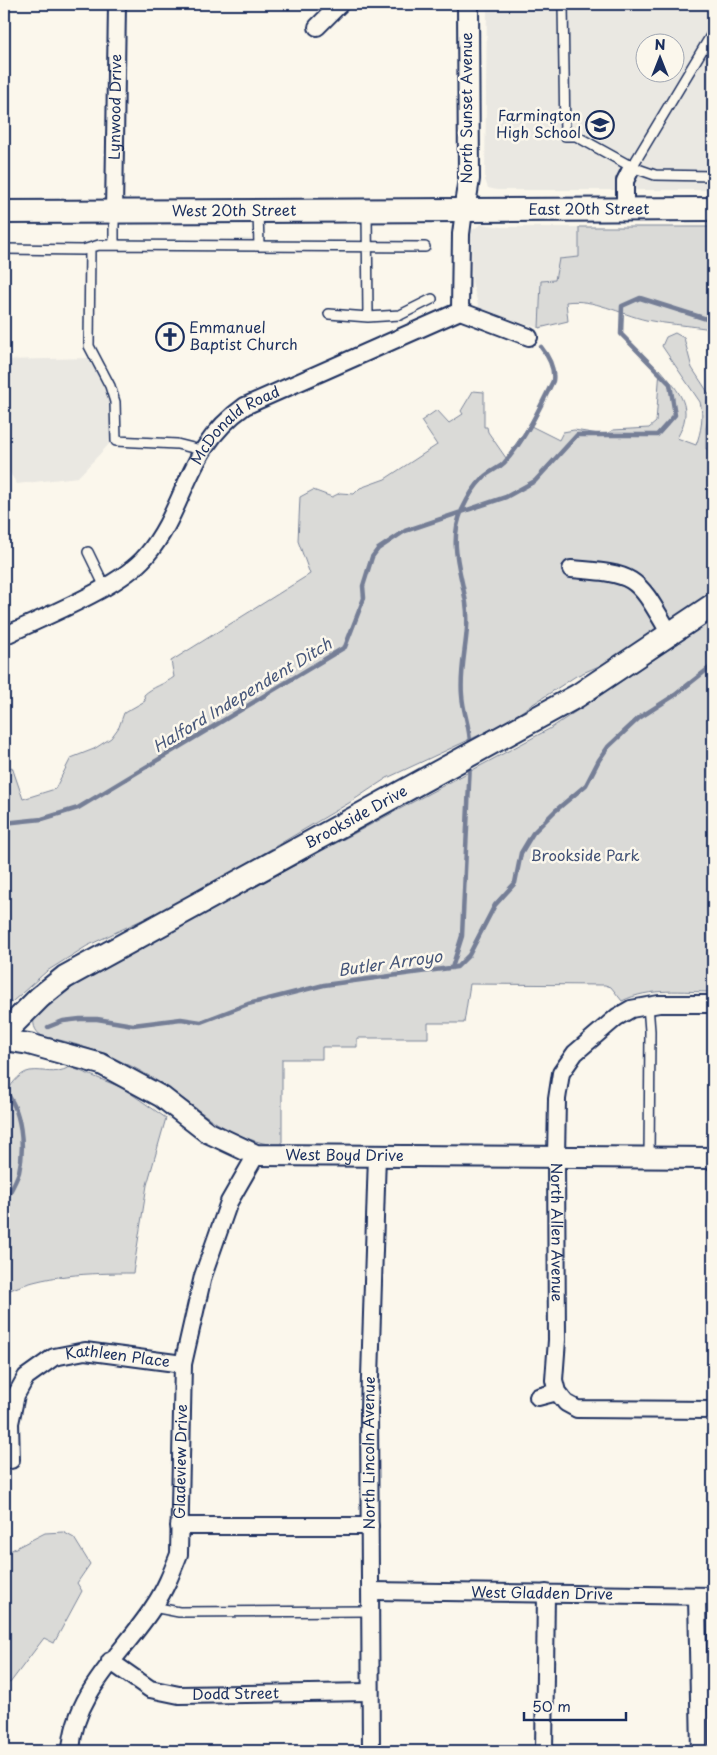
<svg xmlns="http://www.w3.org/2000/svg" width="717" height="1755" font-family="'Playpen Sans',sans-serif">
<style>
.built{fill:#eae8e2;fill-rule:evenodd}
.green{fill:#dadad7;stroke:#7a849a}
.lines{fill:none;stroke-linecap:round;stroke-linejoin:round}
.stream{stroke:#747e96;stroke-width:4.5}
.service-casing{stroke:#1b2f5e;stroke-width:12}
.minor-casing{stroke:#1b2f5e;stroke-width:20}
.tertiary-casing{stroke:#1b2f5e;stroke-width:24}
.secondary-casing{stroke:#1b2f5e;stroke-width:26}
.service{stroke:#fbf7ec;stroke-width:9}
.minor{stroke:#fbf7ec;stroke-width:16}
.tertiary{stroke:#fbf7ec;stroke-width:20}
.secondary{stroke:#fbf7ec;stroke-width:22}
.labels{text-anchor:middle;stroke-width:5;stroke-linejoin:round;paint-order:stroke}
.street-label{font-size:15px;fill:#1b2f5e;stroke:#fbf7ec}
.poi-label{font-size:15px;fill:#1b2f5e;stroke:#fbf7ec;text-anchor:end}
.park-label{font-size:15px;fill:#415176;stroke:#fbf7ec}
.water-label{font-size:16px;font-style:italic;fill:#47577a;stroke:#fbf7ec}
</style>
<rect width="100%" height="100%" fill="#fbf7ec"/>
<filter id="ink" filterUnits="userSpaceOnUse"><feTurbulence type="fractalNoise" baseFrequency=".02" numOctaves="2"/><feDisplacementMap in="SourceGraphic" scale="10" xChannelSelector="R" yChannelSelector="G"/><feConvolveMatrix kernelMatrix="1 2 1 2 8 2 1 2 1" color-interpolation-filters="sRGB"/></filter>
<g filter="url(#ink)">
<!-- built -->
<path class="built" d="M487,4H713V190H497L488,188L485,180ZM644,42H674V72H644Z
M481,224L502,227H579V257L555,280L541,281L539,328L500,317L479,308L472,282L471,231Z
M90,358L110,391L112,441L78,477L17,484L4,464V360Z"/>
<!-- green -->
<path class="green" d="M579,227H713V333L705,328C686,325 665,324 646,320C620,314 593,298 566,302L568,321L539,328L541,281L555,280L559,259L579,257Z
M675,333L684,338L692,368L713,400L706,428V449L713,448V591L615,659L576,676L501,725L387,778L349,803L188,898L87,946L47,971L4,1009V770L12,767L23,799L55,789L71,758L94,749L111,738L119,727L124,713L145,701L144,695C152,687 165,684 174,677L171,661L310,574L298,541L300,497L313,490L332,497L340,493L354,494L360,488L385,479L437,445L421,421L437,410L449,423L463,414L461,411L473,391L484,392V427H487L488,432L506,458L529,425L559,440L563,432L574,430L605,435L613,430L649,428L656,422L660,369C680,393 695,407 677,438L696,445C701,432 704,416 700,402L662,346L666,337Z
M713,620V992C683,992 650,987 622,1001L611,987L605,985L470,984L464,1023H428V1038H357V1047H322V1059H282V1146C228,1141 203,1111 162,1084C124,1059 85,1045 42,1036C34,1031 32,1023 35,1014L90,975L551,728Z
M70,1067L123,1088L166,1118L147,1185L133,1273C92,1273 41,1274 4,1293V1096C10,1087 18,1073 30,1071C47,1069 51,1076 70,1067Z
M63,1532L74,1538L90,1564L77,1583L82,1591L54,1643L44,1638L10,1683L4,1681V1554L45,1533Z"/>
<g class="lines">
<!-- stream -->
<path class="stream" d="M470,747C471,729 463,713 462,695C459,664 471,634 466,603C461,571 448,543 462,510C467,499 474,487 483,478C488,472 498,469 504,463C524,442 540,407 553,381C555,368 549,357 541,347
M4,823L42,819L78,808L345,647L364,598L363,586L372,557L378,549L405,531L506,497L535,481L577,435H657L675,415L670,384L621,334L622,306L640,298L713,321
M452,968L462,936L470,762
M48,1027L63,1021L80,1019H97L133,1025L181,1019L201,1022L248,1004L324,985L457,967L469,955L495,905L515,883L521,853L533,833L555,811L586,785L599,760L608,747L639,718L675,695L713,665
M4,1090C22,1109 25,1147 19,1172C16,1182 9,1193 4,1203"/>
<defs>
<path id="service" d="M563,4L565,136H576L632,167L713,32
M632,167L655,175L713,176
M258,212L259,246
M367,212L368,317L400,315L432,299
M114,245V212
M90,248L89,346L110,386L115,402L116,441L177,444L201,450
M4,249L83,250L99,245L425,247
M329,314L368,317
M88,552L105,587
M648,1005L650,1031L649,1158
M153,1607L179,1612L371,1611"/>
<g id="minor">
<path d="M317,27L340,4"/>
<path d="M625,209V181L632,167"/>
<path id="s1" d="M114,212L117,4"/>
<path d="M460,311L461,234L464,211"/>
<path d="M571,569C638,574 636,576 670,634"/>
<path id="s2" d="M4,636C43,617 119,588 146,556C188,506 184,449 245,406L460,311L529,337"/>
<path id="s3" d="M713,1004H659L631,1009L617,1017L575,1053L561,1073L557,1099L556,1157L557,1340L554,1380L557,1392L566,1403L577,1409L713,1410"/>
<path d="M538,1397L557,1392"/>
<path id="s4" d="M11,1460L10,1423L16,1395L26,1377L54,1357L85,1351L183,1364"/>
<path d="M179,1526H370"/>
<path id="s5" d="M371,1591L713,1596"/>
<path d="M697,1596L700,1751"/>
<path id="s6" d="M110,1661L150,1689L179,1695L370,1692"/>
<path id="s7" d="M71,1751C74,1691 124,1653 154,1606C165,1590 172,1572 179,1554L183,1364L203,1276L229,1202L256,1155"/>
<path id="s8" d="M371,1751L369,1409L377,1155"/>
<path d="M544,1751L546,1593"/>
</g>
<g id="tertiary">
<path d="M464,211L469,179L468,4"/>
<path id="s9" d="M4,1040L29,1044L101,1064L162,1097L207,1132L256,1155L713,1158"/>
</g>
<g id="secondary">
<path id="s10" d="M4,212L713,209"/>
<path id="s11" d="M4,1033L40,997L65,977L577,696L713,605"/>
</g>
</defs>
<!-- service casing -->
<use href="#service" class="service-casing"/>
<!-- minor casing -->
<use href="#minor" class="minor-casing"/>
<!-- tertiary casing -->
<use href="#tertiary" class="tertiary-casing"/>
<!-- secondary casing -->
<use href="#secondary" class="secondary-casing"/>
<!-- service -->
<use href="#service" class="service"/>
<!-- minor -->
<use href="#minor" class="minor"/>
<!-- tertiary -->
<use href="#tertiary" class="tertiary"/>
<!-- secondary -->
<use href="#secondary" class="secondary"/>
</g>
</g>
<!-- icons -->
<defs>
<symbol id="school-ring" viewBox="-11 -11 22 22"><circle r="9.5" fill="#fbf7ec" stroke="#1b2f5e" stroke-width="1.5"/><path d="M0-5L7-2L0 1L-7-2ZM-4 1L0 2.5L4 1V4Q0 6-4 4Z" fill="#1b2f5e"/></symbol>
<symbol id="church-ring" viewBox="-11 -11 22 22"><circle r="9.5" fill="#fbf7ec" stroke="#1b2f5e" stroke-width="1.5"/><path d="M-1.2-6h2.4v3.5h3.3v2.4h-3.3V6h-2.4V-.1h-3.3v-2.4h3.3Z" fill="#1b2f5e"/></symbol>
</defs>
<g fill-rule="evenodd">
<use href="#school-ring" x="584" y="109" width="32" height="32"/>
<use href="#church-ring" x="154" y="321" width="32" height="32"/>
</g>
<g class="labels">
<!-- street labels -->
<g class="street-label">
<text dy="5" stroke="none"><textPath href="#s1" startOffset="105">Lynwood Drive</textPath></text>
<text transform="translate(467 108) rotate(-90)" y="5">North Sunset Avenue</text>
<text dy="5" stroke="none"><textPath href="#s10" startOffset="585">East 20th Street</textPath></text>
<text dy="5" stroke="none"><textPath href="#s10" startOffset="230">West 20th Street</textPath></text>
<text dy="5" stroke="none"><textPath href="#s2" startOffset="326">McDonald Road</textPath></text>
<text dy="5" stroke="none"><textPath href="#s11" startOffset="415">Brookside Drive</textPath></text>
<text dy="5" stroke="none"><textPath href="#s9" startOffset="369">West Boyd Drive</textPath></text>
<text dy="5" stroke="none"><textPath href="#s3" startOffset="338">North Allen Avenue</textPath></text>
<text dy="5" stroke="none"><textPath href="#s4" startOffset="185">Kathleen Place</textPath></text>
<text dy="5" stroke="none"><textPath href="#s8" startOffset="298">North Lincoln Avenue</textPath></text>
<text dy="5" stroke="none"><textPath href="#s7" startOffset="320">Gladeview Drive</textPath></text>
<text dy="5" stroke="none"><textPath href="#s5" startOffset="171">West Gladden Drive</textPath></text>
<text dy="5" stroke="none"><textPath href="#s6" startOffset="135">Dodd Street</textPath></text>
</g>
<!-- poi labels -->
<g class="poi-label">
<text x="581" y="121">Farmington<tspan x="581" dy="17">High School</tspan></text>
<text x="189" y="333" text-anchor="start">Emmanuel<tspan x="189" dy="17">Baptist Church</tspan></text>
</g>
<!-- park labels -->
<g class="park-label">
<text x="585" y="861">Brookside Park</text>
</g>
<!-- water labels -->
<g class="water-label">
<text transform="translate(242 695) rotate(-31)" y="6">Halford Independent Ditch</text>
<text transform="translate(390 963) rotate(-8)" y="6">Butler Arroyo</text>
</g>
</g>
<!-- margin -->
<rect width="717" height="1755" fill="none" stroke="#fbf7ec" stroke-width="20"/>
<rect x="10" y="10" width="697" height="1735" fill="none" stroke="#1b2f5e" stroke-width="2" filter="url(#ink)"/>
<!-- north arrow -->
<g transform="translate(660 58)"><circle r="24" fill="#fbf7ec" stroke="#a1a7b3"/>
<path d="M0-4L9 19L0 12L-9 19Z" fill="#1b2f5e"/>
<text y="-8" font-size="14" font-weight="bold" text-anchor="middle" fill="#1b2f5e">N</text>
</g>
<!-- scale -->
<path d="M524 1712v8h102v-8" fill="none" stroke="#1b2f5e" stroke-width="2.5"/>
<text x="532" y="1712" font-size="15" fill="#1b2f5e" stroke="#fbf7ec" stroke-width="4" paint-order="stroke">50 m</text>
</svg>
